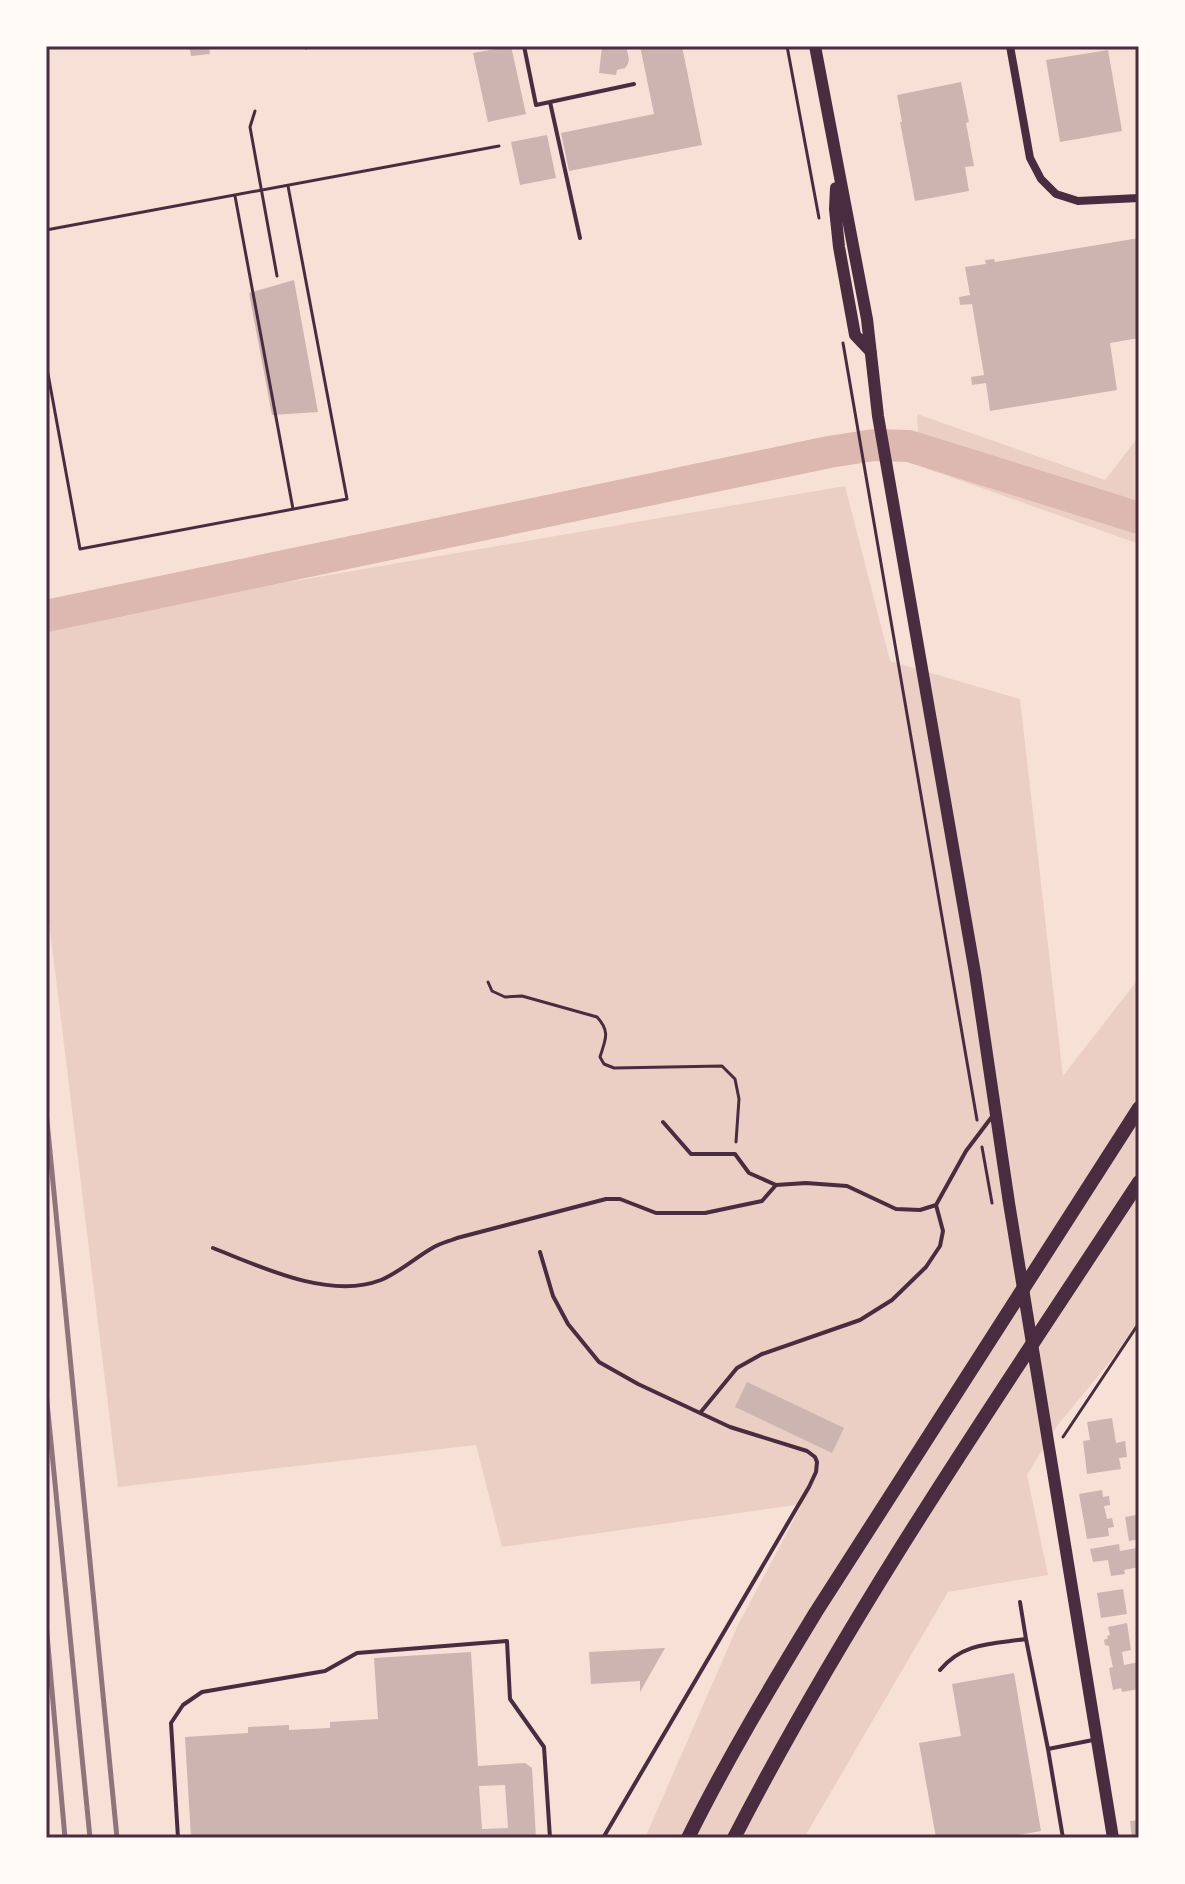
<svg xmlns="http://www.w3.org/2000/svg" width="1185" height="1884" font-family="'IBM Plex Serif',serif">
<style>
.green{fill:#ebcfc5}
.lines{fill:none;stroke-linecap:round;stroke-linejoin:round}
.river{stroke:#dcb8b0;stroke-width:32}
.building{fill:#ccb4b1;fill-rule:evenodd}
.path{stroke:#4a2c40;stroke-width:3}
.service{stroke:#4a2c40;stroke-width:4}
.minor{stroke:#4a2c40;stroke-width:8}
.secondary{stroke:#4a2c40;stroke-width:12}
.trunk{stroke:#4a2c40;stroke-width:14}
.rail{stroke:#8f747c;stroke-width:5}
.neatline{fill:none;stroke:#4a2c40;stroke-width:3}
</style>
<rect width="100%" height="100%" fill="#f7e1d7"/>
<!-- green -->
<path class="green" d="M917,414L1105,480L1139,436V544L920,466Z
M845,486L890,661L1020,699L1063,1076L1139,978V1326L1057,1426L1027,1475L1048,1575L948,1592L804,1838H645L738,1625L802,1504L502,1547L476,1445L118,1487L46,897V624Z"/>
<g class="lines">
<!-- river -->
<path class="river" d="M46,616L829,452L874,445L909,446L1139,518"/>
</g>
<!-- building -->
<path class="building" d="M189,46H209L210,54L191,56Z
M511,46L526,114L488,122L473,53Z
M602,46H626L629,59L628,64L625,68L617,70L616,75L599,73Z
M640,46H682L702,145L569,171L561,133L654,114Z
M1108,50L1122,131L1060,142L1046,60Z
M961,82L969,122L966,123L974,166L965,167L969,191L915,201L900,122H902L897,95Z
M547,135L556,178L520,185L511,142Z
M1139,238V338L1110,343L1117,390L990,411L986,383L972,385L971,377L984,375L972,304L960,305L959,297L970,295L965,267L986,264L985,260L994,259L995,262Z
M294,280L318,412L272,415L249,293Z
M747,1382L844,1428L832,1453L735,1407Z
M1112,1418L1116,1443L1125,1441L1127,1457L1119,1458L1121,1469L1087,1474L1083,1441L1090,1440L1087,1422Z
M1102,1490L1103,1497L1109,1496L1110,1505L1104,1506L1107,1519L1112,1518L1114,1527L1108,1528L1109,1536L1087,1539L1079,1494Z
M1136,1515L1139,1539L1129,1541L1125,1517Z
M1119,1544L1120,1551L1137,1548L1139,1567L1124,1570L1125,1574L1111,1576L1108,1560L1093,1562L1090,1549Z
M1123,1589L1127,1614L1101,1618L1097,1593Z
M1127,1623L1131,1650L1122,1652L1124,1665L1139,1662V1689L1122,1692L1121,1688L1113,1690L1109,1668L1113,1667L1110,1654L1109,1646L1105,1645L1104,1640L1108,1638L1107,1636L1110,1635L1108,1627Z
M665,1648L640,1692V1681L591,1684L589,1652Z
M471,1652L478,1766L525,1763L532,1768L536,1838H191L185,1737L248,1733V1727L289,1725V1730L330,1728V1722L378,1719L374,1658ZM505,1785L508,1828L482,1829L479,1786Z
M1014,1673L1041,1831L1002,1838H936L919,1743L961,1736L952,1684Z
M1139,1820V1838H1132L1130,1821Z"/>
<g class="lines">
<!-- path -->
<path class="path" d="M305,46L306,48
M787,46L819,218
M255,111L250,127L277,276
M235,196L293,509
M46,230L499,146
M843,343L977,1120
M46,363L80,549L347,499L288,186
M488,982L492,991L505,997L522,996L597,1017C611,1032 605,1040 600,1057L604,1064L614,1068L722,1066L735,1079L739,1099L736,1142
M982,1147L992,1203
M1063,1437L1139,1323"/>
<!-- service -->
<path class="service" d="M524,46L536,105L634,84
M550,102L580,238
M663,1122L691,1154H735L749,1173L776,1185L806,1183L847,1186L896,1209L920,1210L936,1205L966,1151L994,1114
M213,1248C261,1267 329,1300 381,1280C400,1272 416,1257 434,1247C441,1243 450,1241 457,1238L606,1199H620L656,1213H705L762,1201L776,1185
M540,1252L553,1296L568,1324L599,1362L638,1384L730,1427L807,1451L815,1457L817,1462L816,1472L809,1487L603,1838
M700,1413L737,1368L762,1354L860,1320L892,1300L926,1267L940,1246L943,1231L936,1205
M1020,1602L1026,1639
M940,1670C963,1642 993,1644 1026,1639L1048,1749L1063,1838
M1048,1749L1093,1740
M178,1838L171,1723L183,1705L202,1692L325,1671L357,1653L507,1641L510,1699L544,1747L550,1838"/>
<!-- minor -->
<path class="minor" d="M1010,46L1030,158L1041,179L1056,194L1078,201L1139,198"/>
<!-- secondary -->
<path class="secondary" d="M815,46L867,319L878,416L975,973L1009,1203L1113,1838
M836,188L835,209L839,247L855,335L871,352"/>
<!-- trunk -->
<path class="trunk" d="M688,1838C726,1761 771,1686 816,1612L1139,1108
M734,1838C852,1609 998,1397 1139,1182"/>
<!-- rail -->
<path class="rail" d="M46,1111L117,1838
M46,1392L90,1838
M46,1623L65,1838"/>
</g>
<!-- border -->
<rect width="1185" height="1884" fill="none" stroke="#fffaf5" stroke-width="96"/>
<rect x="48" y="48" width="1089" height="1788" class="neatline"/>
</svg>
